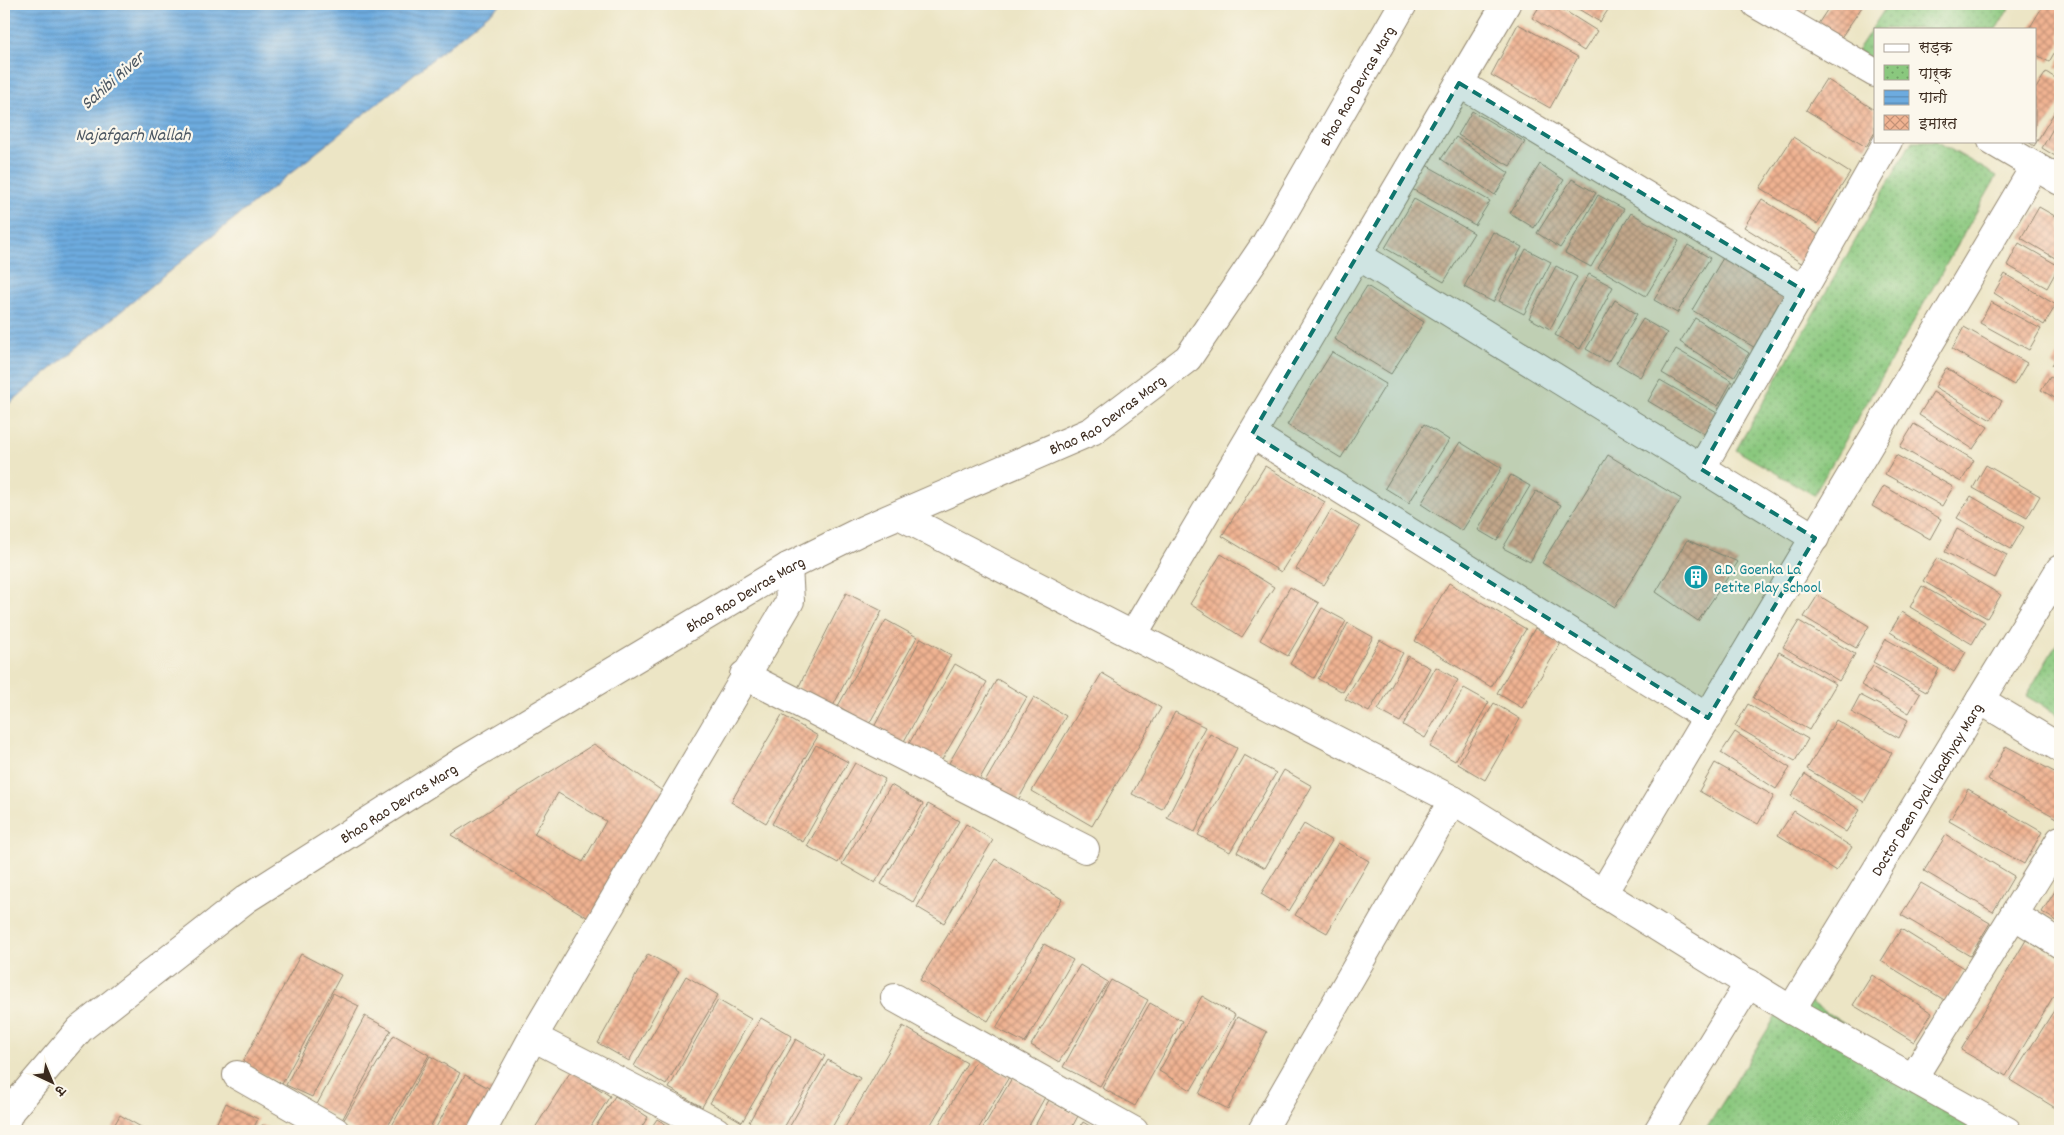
<svg xmlns="http://www.w3.org/2000/svg" width="2064" height="1135" font-family="Dekko,'Playpen Sans Deva',sans-serif">
<style>
.park{fill:url(#park-dots);stroke:#62794e}
.water{fill:url(#water-rules);stroke:#546a7e}
.building{fill:url(#building-cross-hatch);fill-rule:evenodd}
.lines{fill:none;stroke-linecap:round;stroke-linejoin:round}
.minor-casing{stroke:#948872;stroke-width:30}
.minor{stroke:#fff;stroke-width:28}
.marked{fill:#0f766e;fill-opacity:0.2;stroke:#0f766e;stroke-width:4;stroke-dasharray:10 6;stroke-linejoin:round}
.labels{text-anchor:middle;stroke-width:4.5;stroke-linejoin:round;paint-order:stroke}
.street-label{font-size:16px;fill:#3b2a1e;stroke:#fbf7ec}
.culture-label{font-size:16px;fill:#0d838f;stroke:#fbf7ec;text-anchor:start}
.water-label{font-size:18px;font-style:italic;fill:#4c5762;stroke:#fbf7ec}
</style>
<defs>
<pattern id="park-dots" width="8" height="8" patternUnits="userSpaceOnUse" patternTransform="scale(1.25)"><rect width="8" height="8" fill="#8ac87e"/><path d="M2 2h.1M6 6h.1" fill="none" stroke="#72a367" stroke-width="1.8" stroke-linecap="round"/></pattern>
<pattern id="water-rules" width="6" height="5" patternUnits="userSpaceOnUse" patternTransform="scale(1.25)"><rect width="6" height="5" fill="#6dabdf"/><path d="M0 2.5h6" fill="none" stroke="#5b8bb4"/></pattern>
<pattern id="building-cross-hatch" width="8" height="8" patternUnits="userSpaceOnUse" patternTransform="scale(1.25)"><rect width="8" height="8" fill="#f0b392"/><path d="M0 0l8 8M0 8l8-8" fill="none" stroke="#c49277"/></pattern>
</defs>
<rect width="100%" height="100%" fill="#fbf7ec"/>
<filter id="ink" filterUnits="userSpaceOnUse"><feTurbulence type="fractalNoise" baseFrequency=".02" numOctaves="2"/><feDisplacementMap in="SourceGraphic" scale="10" xChannelSelector="R" yChannelSelector="G"/><feConvolveMatrix kernelMatrix="1 2 1 2 8 2 1 2 1" color-interpolation-filters="sRGB"/></filter>
<filter id="wash" filterUnits="userSpaceOnUse"><feTurbulence type="fractalNoise" baseFrequency=".0096" numOctaves="4" result="noise"/><feDisplacementMap in="SourceGraphic" scale="20" xChannelSelector="R" yChannelSelector="G"/><feGaussianBlur stdDeviation="1.12" result="paint"/><feColorMatrix in="noise" values="0 0 0 0 0 0 0 0 0 0 0 0 0 0 0 0 0 1.4 0 .05"/><feComposite in="paint" operator="in"/></filter>
<g filter="url(#wash)">
<rect width="100%" height="100%" fill="#ece5c5"/>
<!-- park -->
<path class="park" d="M1888,4H2012L1996,29H1875V61L1857,51Z
M1912,141H1936L1997,176L1814,495L1736,450Z
M2060,638V716L2026,696Z
M1792,990L2009,1131H1705Z"/>
<!-- water -->
<path class="water" d="M4,4H501L189,255L4,408Z"/>
<g id="blocks">
<!-- building -->
<path class="building" d="M1541,4H1554L1597,31L1584,51L1532,18Z
M1570,4H1612L1600,22Z
M1769,4H1810L1800,22Z
M1831,4H1864L1838,42L1816,27Z
M2044,4H2060V43L2049,62L2035,54V29H2029Z
M1518,24L1578,57L1550,108L1491,75Z
M2060,58V70L2055,67Z
M2046,72L2060,81V103L2034,146L2027,141H2035V90Z
M1826,79L1875,110V132L1866,147L1806,110Z
M1472,111L1525,142L1510,166L1458,135Z
M2060,116V159L2042,148Z
M1456,137L1509,173L1495,195L1441,159Z
M1793,137L1850,173L1817,224L1760,188Z
M1540,164L1564,180L1534,228L1510,213Z
M1426,165L1490,201L1475,225L1412,189Z
M1572,179L1596,193L1560,248L1537,233Z
M1598,195L1624,209L1591,267L1565,253Z
M1414,199L1474,233L1444,282L1385,248Z
M1762,199L1820,236L1803,264L1744,227Z
M2039,207L2060,219V261L2021,238Z
M1631,213L1679,241L1646,296L1598,268Z
M1493,232L1522,247L1493,302L1464,287Z
M2019,243L2059,266L2047,288L2007,265Z
M1688,245L1710,258L1677,313L1654,300Z
M1526,249L1551,262L1524,314L1499,301Z
M1723,258L1788,297L1757,349L1692,310Z
M1556,266L1577,277L1550,329L1529,318Z
M1589,274L1613,287L1580,349L1555,335Z
M2005,274L2056,305L2044,325L1994,293Z
M1367,286L1424,322L1391,374L1334,339Z
M1615,300L1637,314L1608,362L1586,349Z
M1991,302L2041,329L2029,350L1980,323Z
M1695,318L1749,353L1734,377L1680,342Z
M1643,319L1667,333L1640,377L1616,363Z
M1964,327L2027,363L2014,385L1952,349Z
M1676,349L1732,381L1718,406L1662,373Z
M1332,352L1386,384L1341,458L1287,425Z
M2060,352V370L2052,365Z
M1946,368L2002,401L1991,420L1935,387Z
M2050,376L2060,382V401L2041,390Z
M1660,380L1717,413L1704,434L1648,401Z
M1933,392L1988,427L1973,449L1919,415Z
M1424,424L1449,440L1409,503L1385,488Z
M1914,424L1974,460L1961,482L1900,447Z
M1460,442L1502,468L1462,531L1421,504Z
M1608,455L1681,499L1615,607L1542,563Z
M1896,455L1953,487L1942,506L1885,474Z
M1986,465L2040,496L2027,518L1973,488Z
M1265,466L1325,502L1281,572L1222,536Z
M1511,475L1530,486L1497,541L1478,530Z
M1884,486L1941,519L1930,539L1872,506Z
M1536,491L1561,505L1530,562L1503,548Z
M1971,496L2024,527L2011,549L1957,518Z
M1331,510L1360,527L1324,585L1296,569Z
M1957,529L2007,555L1995,578L1945,552Z
M1687,540L1738,562L1698,621L1656,592Z
M1221,554L1274,587L1242,637L1190,604Z
M1937,558L2001,595L1987,618L1923,581Z
M1449,583L1526,629L1491,687L1415,641Z
M1922,586L1985,622L1972,644L1910,607Z
M1290,587L1319,603L1288,656L1260,640Z
M846,593L882,611L833,706L798,688Z
M1818,595L1869,626L1856,648L1804,617Z
M1322,608L1346,621L1314,678L1290,664Z
M1902,612L1966,652L1954,672L1890,632Z
M886,620L917,637L869,724L838,706Z
M1799,621L1855,654L1839,681L1783,647Z
M1348,623L1373,637L1343,692L1318,679Z
M1535,628L1561,643L1522,708L1497,693Z
M921,638L951,655L902,745L873,729Z
M1886,639L1939,669L1926,692L1873,662Z
M1380,640L1403,653L1369,712L1345,699Z
M1779,652L1836,684L1809,730L1753,698Z
M1408,656L1430,668L1400,722L1378,710Z
M955,664L987,682L939,765L907,747Z
M1873,666L1920,694L1909,713L1861,685Z
M1436,667L1458,680L1425,738L1403,725Z
M1102,673L1161,708L1092,826L1032,791Z
M997,679L1027,697L979,780L949,763Z
M1464,688L1489,702L1455,761L1430,747Z
M1860,695L1908,720L1899,738L1851,712Z
M1034,697L1066,716L1018,800L985,782Z
M1494,703L1520,719L1485,780L1458,764Z
M1748,704L1808,739L1795,761L1735,726Z
M1175,712L1205,727L1162,809L1132,794Z
M782,715L818,736L766,823L731,802Z
M1836,720L1892,753L1864,802L1807,769Z
M1735,732L1790,768L1776,789L1721,753Z
M1210,734L1237,748L1195,832L1167,818Z
M594,744L668,795L595,922L451,835ZM558,793L606,821L583,862L534,834Z
M816,745L848,762L803,842L772,824Z
M2006,746L2060,775V812L2057,818L1988,780Z
M1244,755L1276,773L1230,852L1198,835Z
M855,763L885,779L838,863L807,846Z
M1715,763L1774,796L1758,824L1699,791Z
M1284,770L1312,786L1265,868L1237,852Z
M1805,774L1860,810L1846,832L1791,796Z
M891,785L923,804L875,883L842,864Z
M1968,789L2042,832L2024,864L1949,821Z
M928,804L959,821L913,902L881,884Z
M1794,811L1852,847L1836,871L1778,835Z
M966,824L993,840L944,923L917,907Z
M1304,824L1332,841L1289,911L1261,894Z
M1946,835L2014,876L1993,912L1924,871Z
M1338,843L1369,861L1327,933L1295,915Z
M995,859L1062,899L988,1021L920,980Z
M1921,883L1990,923L1970,956L1901,915Z
M2060,883V923L2042,912Z
M1901,929L1965,969L1946,1001L1881,961Z
M2026,940L2060,960V985L2006,1076L1961,1050Z
M1044,944L1073,960L1025,1043L996,1028Z
M301,954L341,975L282,1084L242,1063Z
M648,954L679,971L629,1061L598,1043Z
M1080,965L1108,982L1059,1062L1031,1045Z
M1872,975L1932,1013L1914,1042L1853,1005Z
M686,976L718,995L666,1085L634,1066Z
M1111,980L1148,1000L1100,1086L1063,1067Z
M333,993L359,1006L312,1097L286,1085Z
M1202,996L1235,1015L1191,1090L1159,1071Z
M718,1000L751,1019L702,1107L669,1088Z
M2060,1001V1104L2057,1109L2010,1080Z
M1150,1003L1182,1021L1135,1106L1102,1088Z
M365,1016L391,1030L342,1120L316,1106Z
M1237,1017L1267,1032L1228,1109L1199,1094Z
M761,1018L792,1036L742,1122L710,1103Z
M903,1026L967,1063L927,1131H843Z
M394,1035L429,1055L385,1131H356L342,1123Z
M796,1039L825,1056L782,1131H765L749,1122Z
M430,1056L460,1073L428,1131H389Z
M977,1059L1009,1077L977,1131H935Z
M828,1060L860,1078L830,1131H787Z
M571,1071L610,1096L588,1131H533Z
M465,1075L498,1093L477,1131H434Z
M1012,1078L1045,1097L1026,1131H981Z
M615,1096L648,1117L639,1131H593Z
M1049,1100L1078,1116L1070,1131H1032Z
M226,1103L258,1119L252,1131H213Z
M120,1115L148,1131H111Z
M657,1119L677,1131H649Z
M1083,1122L1098,1131H1078Z
M262,1125L276,1131H259Z"/>
</g>
</g>
<g filter="url(#ink)">
<use href="#blocks" fill-opacity="0" stroke="#948872" stroke-width="1"/>
<g class="lines">
<defs>
<g id="minor">
<path d="M1756,4L1875,73"/>
<path d="M1459,83L1803,290"/>
<path d="M1992,141L2060,181"/>
<path d="M1357,255L1815,538"/>
<path d="M1252,434L1708,718"/>
<path d="M1701,469L1888,141"/>
<path d="M899,515L1453,800L1791,1010L2007,1131"/>
<path d="M1133,635L1506,4"/>
<path d="M744,675L1085,849"/>
<path d="M1980,700L2060,748"/>
<path d="M1603,893L2035,166"/>
<path d="M2014,915L2060,944"/>
<path d="M895,998L1134,1131"/>
<path id="s1" d="M1791,1010L2060,569"/>
<path d="M533,1037L716,1131"/>
<path d="M237,1075L335,1131"/>
<path d="M1913,1078L2060,840"/>
<path id="s2" d="M4,1125L10,1111L80,1029L246,899L463,761L788,567L865,529L1092,431L1188,358L1266,243L1403,4"/>
<path d="M482,1131L533,1037L790,601L788,567"/>
<path d="M1262,1131L1453,800"/>
<path d="M1658,1131L1749,983"/>
</g>
</defs>
<!-- minor casing -->
<use href="#minor" class="minor-casing"/>
<!-- minor -->
<use href="#minor" class="minor"/>
</g>
</g>
<!-- marked area -->
<path class="marked" d="M1459,83L1803,290L1701,469L1815,538L1708,718L1252,434Z"/>
<!-- icons -->
<defs>
<symbol id="building-disc" viewBox="-11 -11 22 22"><circle r="9.5" fill="#0f9aa8" stroke="#fbf7ec"/><path d="M-4-6H4V6H1V3H-1V6H-4ZM-2.5-4.3h1.7v1.8h-1.7ZM.8-4.3h1.7v1.8H.8ZM-2.5-1h1.7V.8h-1.7ZM.8-1h1.7V.8H.8Z" fill="#fff"/></symbol>
</defs>
<g fill-rule="evenodd">
<use href="#building-disc" x="1682" y="563" width="28" height="28"/>
</g>
<g class="labels">
<!-- street labels -->
<g class="street-label">
<text dy="6" stroke="none"><textPath href="#s2" startOffset="1744">Bhao Rao Devras Marg</textPath></text>
<text dy="6" stroke="none"><textPath href="#s2" startOffset="1324">Bhao Rao Devras Marg</textPath></text>
<text dy="6" stroke="none"><textPath href="#s2" startOffset="919">Bhao Rao Devras Marg</textPath></text>
<text dy="6" stroke="none"><textPath href="#s1" startOffset="259">Doctor Deen Dyal Upadhyay Marg</textPath></text>
<text dy="6" stroke="none"><textPath href="#s2" startOffset="514">Bhao Rao Devras Marg</textPath></text>
</g>
<!-- culture labels -->
<g class="culture-label">
<text x="1714" y="574">G.D. Goenka La<tspan x="1714" dy="18">Petite Play School</tspan></text>
</g>
<!-- water labels -->
<g class="water-label">
<text transform="translate(112 80) rotate(-41)" y="6">Sahibi River</text>
<text x="133" y="140">Najafgarh Nallah</text>
</g>
</g>
<!-- margin -->
<rect width="2064" height="1135" fill="none" stroke="#fbf7ec" stroke-width="20"/>
<!-- legend -->
<rect x="1874" y="28" width="162" height="115" fill="#fbf7ec" stroke="#aea59a"/>
<rect x="1884" y="44" width="25" height="8" fill="#ffffff" stroke="#aea59a"/>
<text x="1919" y="52" font-size="15" fill="#3b2a1e">सड़क</text>
<rect x="1884" y="65" width="25" height="15" fill="url(#park-dots)" stroke="#aea59a"/>
<text x="1919" y="78" font-size="15" fill="#3b2a1e">पार्क</text>
<rect x="1884" y="90" width="25" height="15" fill="url(#water-rules)" stroke="#aea59a"/>
<text x="1919" y="102" font-size="15" fill="#3b2a1e">पानी</text>
<rect x="1884" y="115" width="25" height="15" fill="url(#building-cross-hatch)" stroke="#aea59a"/>
<text x="1919" y="128" font-size="15" fill="#3b2a1e">इमारत</text>
<!-- north arrow -->
<g transform="translate(52 1082) rotate(136)" stroke="#fbf7ec" stroke-width="4" paint-order="stroke">
<path d="M0-4L9 19L0 12L-9 19Z" fill="#3b2a1e"/>
<text y="-8" font-size="14" font-weight="bold" text-anchor="middle" fill="#3b2a1e">उ</text>
</g>
</svg>
